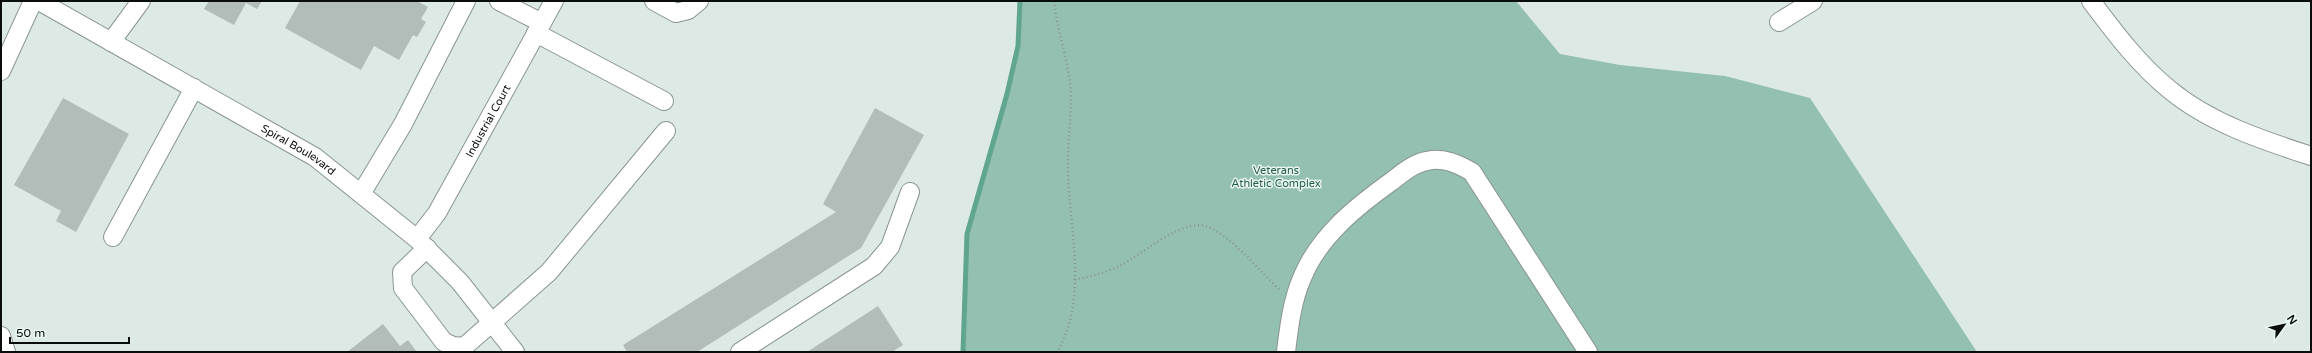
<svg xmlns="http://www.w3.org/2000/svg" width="2312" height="353" font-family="'Varela Round',sans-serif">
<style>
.green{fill:#93c0b1}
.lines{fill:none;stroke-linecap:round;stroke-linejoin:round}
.stream{stroke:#60a590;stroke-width:5}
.building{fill:#b2bdb9}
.minor-casing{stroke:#8a9591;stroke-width:20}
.path{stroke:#8b9491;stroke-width:2.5;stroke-dasharray:1 3;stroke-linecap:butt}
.minor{stroke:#fff;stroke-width:18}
.labels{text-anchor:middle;stroke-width:3;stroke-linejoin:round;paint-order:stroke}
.street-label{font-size:11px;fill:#090d0c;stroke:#eaf6f2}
.park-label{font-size:11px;fill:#245d4d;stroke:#eaf6f2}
</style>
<rect width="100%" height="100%" fill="#dde9e5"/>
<!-- green -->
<path class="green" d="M1020,1H1516L1560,54L1620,65L1725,76L1810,98L1977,352H963L967,234L1007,94L1018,46Z"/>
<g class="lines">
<!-- stream -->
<path class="stream" d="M963,352L967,234L1007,94L1018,46L1020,1"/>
</g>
<!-- building -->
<path class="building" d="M209,1H262L257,9L246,3L234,25L204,9Z
M300,1H417L428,7L421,19L426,22L417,37L413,35L399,60L374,46L361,70L285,28Z
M63,98L129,134L76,232L56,221L61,211L14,185Z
M875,108L924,135L861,248L697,352H627L623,345L836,212L823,204Z
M878,306L903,345L892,352H807Z
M383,324L400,346L408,340L417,352H347Z"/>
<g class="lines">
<defs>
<g id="minor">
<path id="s1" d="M39,1L315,157L417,239L460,282L515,352"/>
<path d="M499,1L542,23"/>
<path d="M654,1L676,13L688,10L699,1"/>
<path d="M2091,1C2115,33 2139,65 2170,90C2210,123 2262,140 2311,156"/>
<path d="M1779,22L1813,1"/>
<path d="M536,33L664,101"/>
<path d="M111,42L141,1"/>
<path d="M1,71L33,1"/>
<path d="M361,194L403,124L466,1"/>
<path d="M113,237L194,88"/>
<path id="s2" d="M417,239L437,213L554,1"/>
<path d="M427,248L402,272L403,288L444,342L453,346L464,347L549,272L666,131"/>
<path d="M1,336L6,352"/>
<path d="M740,352L874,266L890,247L910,192"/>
<path d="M1286,352C1289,327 1292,301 1302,278C1319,236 1357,206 1392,181C1402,173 1414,163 1427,161C1444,157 1458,164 1472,172L1588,352"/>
</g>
</defs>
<!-- minor casing -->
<use href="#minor" class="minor-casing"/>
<!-- path -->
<path class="path" d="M1054,1C1057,28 1066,55 1070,82C1073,111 1067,140 1068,170C1069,229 1089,299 1057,352
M1075,280C1090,276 1107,273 1121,265C1144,254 1186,213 1213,229C1239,244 1258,270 1280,290"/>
<!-- minor -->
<use href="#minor" class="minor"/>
</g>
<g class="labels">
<!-- street labels -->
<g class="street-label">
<text dy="4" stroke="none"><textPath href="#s2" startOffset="138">Industrial Court</textPath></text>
<text dy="4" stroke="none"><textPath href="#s1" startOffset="299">Spiral Boulevard</textPath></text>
</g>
<!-- park labels -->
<g class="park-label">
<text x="1276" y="174">Veterans<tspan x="1276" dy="13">Athletic Complex</tspan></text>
</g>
</g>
<!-- border -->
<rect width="2312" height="353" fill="none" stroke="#090d0c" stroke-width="4"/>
<!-- north arrow -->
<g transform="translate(2284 325) rotate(57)" stroke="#eaf6f2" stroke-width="3" paint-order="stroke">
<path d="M0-3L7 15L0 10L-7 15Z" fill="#090d0c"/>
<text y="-6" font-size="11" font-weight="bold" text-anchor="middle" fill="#090d0c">N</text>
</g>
<!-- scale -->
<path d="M10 337v6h119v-6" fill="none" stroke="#090d0c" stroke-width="2"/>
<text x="16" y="337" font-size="12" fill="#090d0c" stroke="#eaf6f2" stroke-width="3" paint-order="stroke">50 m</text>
</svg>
